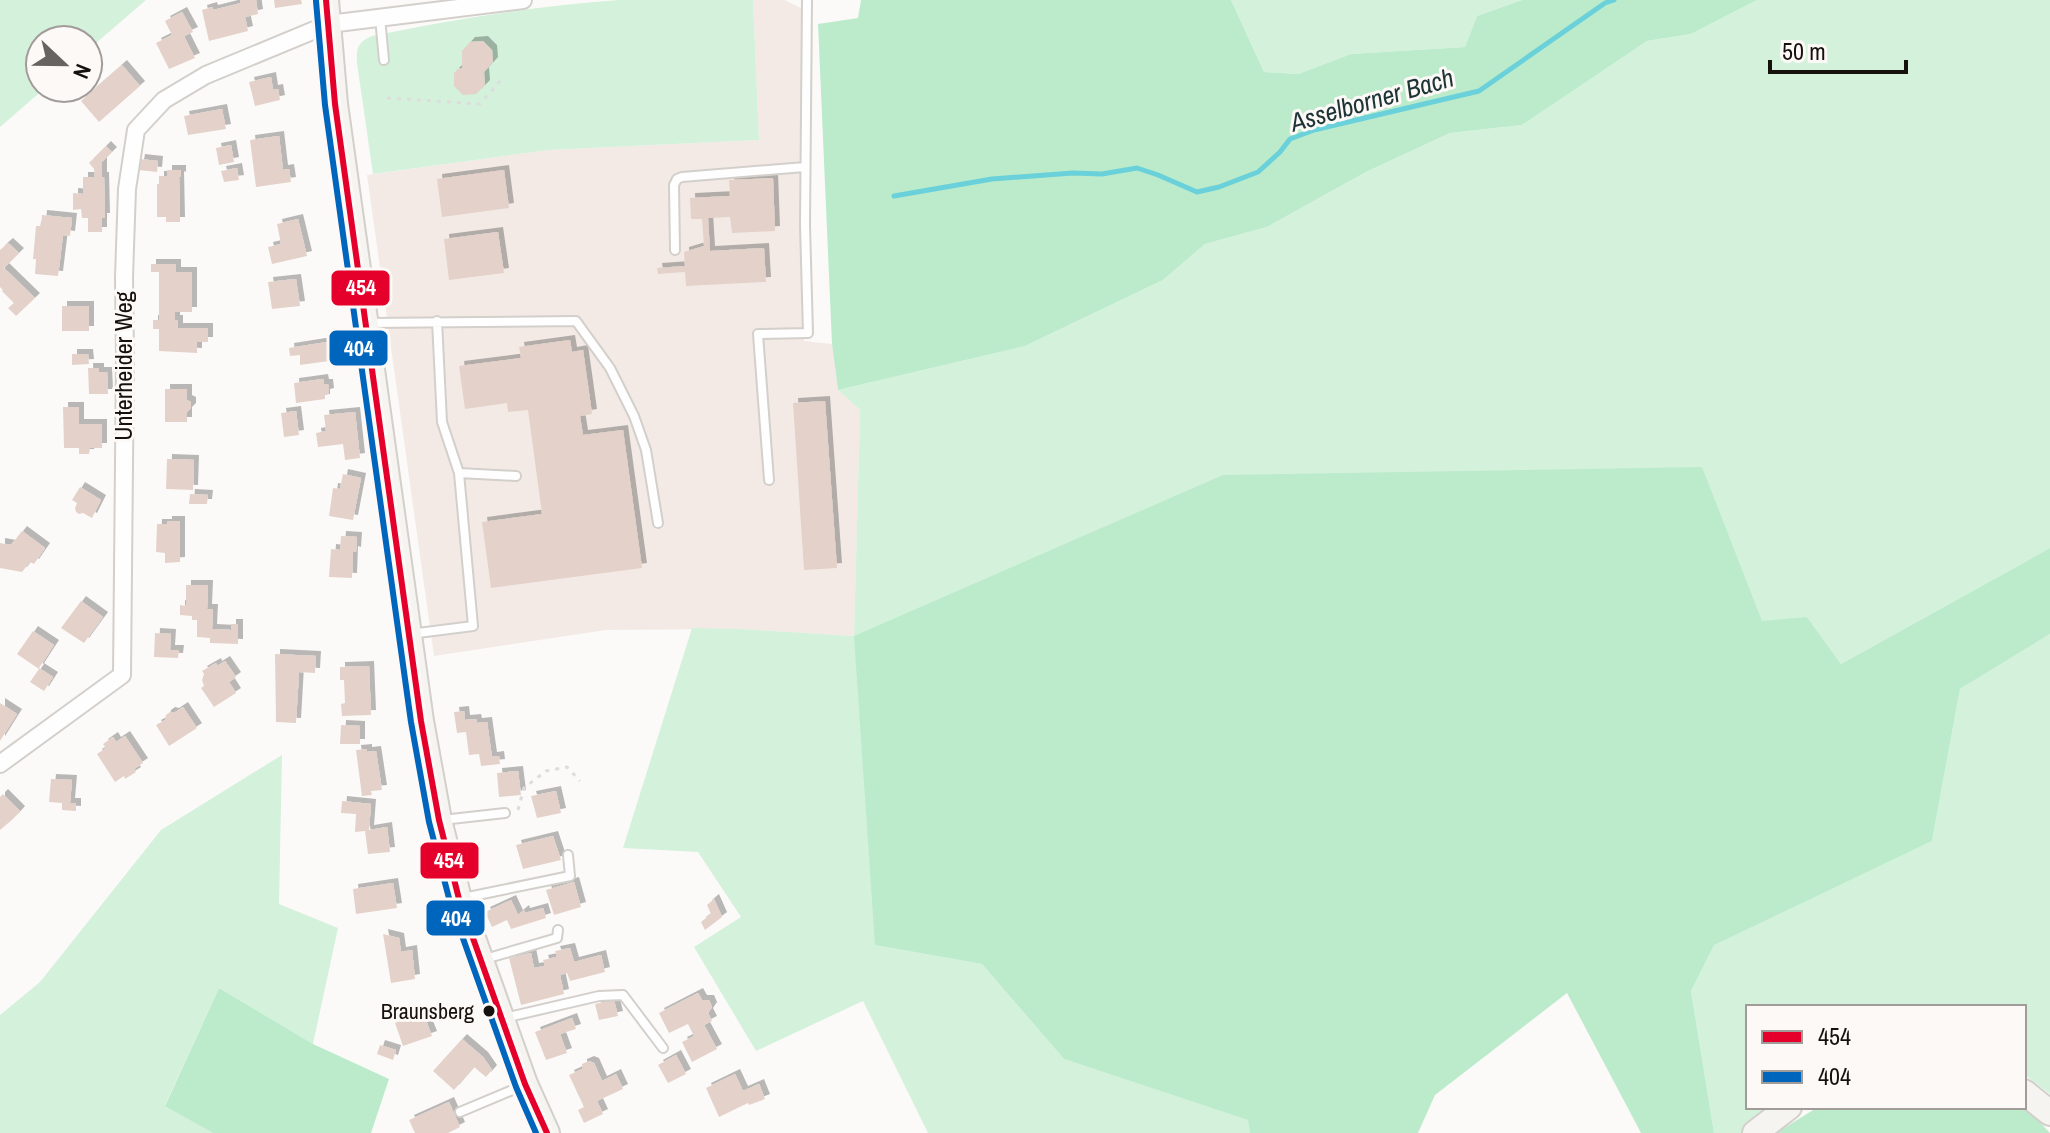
<svg xmlns="http://www.w3.org/2000/svg" width="2050" height="1133" font-family="'Archivo Narrow',sans-serif">
<style>
.commercial{fill:#f3eae6}
.green{fill:#d4f1dc}
.forest{fill:#bbebcb}
.lines{fill:none;stroke-linecap:round;stroke-linejoin:round}
.stream{stroke:#6ad1da;stroke-width:5}
.building{fill:#e4d2ca;filter:url(#shadow)}
.lane-casing{stroke:#d3cfcb;stroke-width:12}
.street-casing{stroke:#d3cfcb;stroke-width:20}
.secondary-casing{stroke:#d3cfcb;stroke-width:28}
.path{stroke:#dedddd;stroke-width:3;stroke-dasharray:4 6;stroke-linecap:butt}
.lane{stroke:#fffefe;stroke-width:8}
.street{stroke:#fffefe;stroke-width:16}
.secondary{stroke:#f5f4f0;stroke-width:24}
.bus-1-casing{stroke:#fdf9f7;stroke-width:12}
.bus-2-casing{stroke:#fdf9f7;stroke-width:12}
.bus-1{stroke:#e4002b;stroke-width:6}
.bus-2{stroke:#0065bd;stroke-width:6}
.bus-dot{fill:#17110e;stroke:#fdf9f7;stroke-width:3}
.labels{text-anchor:middle;stroke-width:6;stroke-linejoin:round;paint-order:stroke}
.bus-label{font-size:22px;fill:#17110e;stroke:#fdf9f7;text-anchor:end}
.street-label{font-size:24px;fill:#17110e;stroke:#fdf9f7}
.water-label{font-size:26px;font-style:italic;fill:#1d3436;stroke:#fdf9f7}
.line-badge{stroke:#fdf9f7;stroke-width:3}
.badge-label{font-size:22px;text-anchor:middle;font-weight:bold;fill:#fff}
</style>
<defs>
<filter id="shadow"><feDropShadow dx="5" dy="-5" stdDeviation="0" flood-color="#0004"/></filter>
</defs>
<rect width="100%" height="100%" fill="#fcfaf8"/>
<!-- commercial -->
<path class="commercial" d="M753,0H785L803,9L804,341L832,344L838,390L860,410L854,636L741,629L606,630L434,656L367,175L548,150L759,140Z"/>
<!-- green -->
<path class="green" d="M0,0H146L88,50V40H40V88H45L0,127Z
M619,0H753L759,140L548,150L373,174L357,63C356,48 358,42 372,36C454,19 536,6 619,0Z
M1231,0H1522L1477,16L1465,47L1351,54L1298,74L1264,72Z
M1757,0H2050V548L1841,664L1807,617L876,945L982,964L1064,1059L1249,1120L1250,1133H928L863,1001L756,1051L694,947L741,917L698,852L623,848L692,628L741,629L854,636L860,410L838,390L1025,346L1163,280L1205,244L1267,227L1366,172L1450,133L1522,125L1647,41L1691,34Z
M2050,634V1094L2024,1074V1007H1748V1107H1773L1742,1133H1714L1691,991L1714,944L1932,841L1960,689Z
M282,755L279,904L338,928L313,1044L219,988L165,1105L213,1133H0V1015L40,982L161,830Z"/>
<!-- forest -->
<path class="forest" d="M861,0H1231L1264,72L1298,74L1351,54L1465,47L1477,16L1522,0H1757L1691,34L1647,41L1522,125L1450,133L1366,172L1267,227L1205,244L1163,280L1025,346L838,390L832,344L818,24L858,18Z
M1702,467L1762,621L1807,617L1841,664L2050,548V634L1960,689L1932,841L1714,945L1691,991L1714,1133H1641L1567,993L1435,1095L1418,1133H1250L1248,1120L1064,1059L982,964L875,945L854,636L1223,475Z
M219,988L313,1044L389,1079L371,1133H213L165,1106Z
M1818,1107H2021L2030,1112L2050,1133H1776Z"/>
<g class="lines">
<!-- stream -->
<path class="stream" d="M894,196L992,179L1073,173L1102,174L1137,168L1158,175L1197,192L1219,187L1258,172L1280,152L1290,139L1314,130L1479,91L1605,3L1614,0"/>
</g>
<!-- building -->
<path class="building" d="M240,0H256L258,14L245,17L248,31L209,41L202,10L212,7L213,10L241,3Z
M274,0H301L302,4L275,8Z
M182,12L193,32L184,36L195,58L169,69L156,43L172,35L165,21Z
M483,41L492,50L493,62L484,72L485,85L476,94L463,95L454,86V73L458,69L462,68V51L470,42Z
M122,65L140,86L99,122L81,101Z
M271,77L273,90L278,89L280,100L255,106L249,82Z
M222,109L226,129L188,135L184,116Z
M279,136L283,170L289,169L291,182L256,187L250,140Z
M231,145L234,162L219,165L216,148Z
M106,146L112,152L102,162V177H104L105,218H102V232H88V218H82L81,209L73,210V193L83,194V177H95L94,169L89,163Z
M140,159L158,161L157,172L138,170Z
M237,168L239,180L224,182L221,171Z
M167,170H181V177L179,176L180,222H166V217H157V184H159V176H167Z
M504,170L509,208L442,217L437,179Z
M773,178L775,231L732,233L730,217L708,218L710,251L764,248L766,282L686,286L685,272L658,274L657,268L685,266L684,252L704,246L702,219H691L690,198L730,196L729,180Z
M42,215L72,218L70,236L63,235L58,276L35,274L36,259H33L36,226H41Z
M298,219L307,256L272,264L268,247L281,244L277,224Z
M498,232L504,273L449,280L444,239Z
M8,243L19,253L4,268L35,298L16,316L8,308L14,303L2,291L3,290L0,287V250Z
M151,264H176V272H192V312H175V320H178V328H208V342H197V353L159,351V329H153V320H159V272H151Z
M296,279L300,306L272,309L268,282Z
M62,306H89V331H62Z
M570,340L572,352L583,350L592,414L580,416L583,435L623,430L642,568L491,588L482,522L542,514L528,410L508,412L507,403L465,409L459,366L521,358L519,347Z
M327,342L329,361L300,365V355L290,356L289,348Z
M72,354H88L89,364L72,365Z
M88,368H99V372H107L108,394H89Z
M323,379L324,384H328L329,393L325,394V399L296,403L294,383Z
M165,389H187V400L191,402V408L187,412V422H165Z
M825,401L837,568L804,570L793,403Z
M63,407H79V424H102V448H90L89,454H79V448H64Z
M296,411L299,435L284,437L281,413Z
M355,412L360,458L345,460L343,444L318,447L316,433L326,431L324,415Z
M167,459L194,460L193,490L166,489Z
M343,474L361,478L353,520L329,516L333,488L340,489Z
M80,487L101,500L92,518L83,513L79,514L76,512L75,508L77,503L72,500Z
M190,494L208,495L207,504H189Z
M167,521H180V562L165,563V553L156,552L157,524H167Z
M22,531L45,548L34,564L30,562L22,572L0,568V543L11,545Z
M341,536L357,537L356,552L353,551L352,578L329,577L331,549L340,550Z
M186,585H208L207,609H213L212,629L231,630V624H238V644L210,643V638L197,637V620H192V616L180,615V605L186,606Z
M81,601L103,617L84,643L61,628Z
M33,631L54,645L39,668L53,677L44,691L30,682L39,669L17,654Z
M155,633L171,634L170,650H179L178,658L154,657Z
M275,654L316,656L315,673L299,672L296,723L276,722Z
M225,661L236,677L229,682L236,693L214,707L201,688L204,686L202,680L204,674L202,671L216,663L217,666Z
M369,666L371,715L342,716L341,704L345,703L344,680H340V667Z
M0,703L17,714L0,741Z
M183,707L197,728L169,746L156,725L165,720L166,715L170,712L174,713Z
M464,711L465,720L476,719L477,723L487,722L492,757L499,756L500,764L481,766L479,754L469,755L466,732L457,733L454,712Z
M341,725L360,726V744H340Z
M125,736L143,763L134,769L136,772L125,779L124,776L115,782L97,754L106,748L103,744L113,737L116,742Z
M367,749V752L376,751L382,790L371,791L372,795L362,796L356,750Z
M518,771L521,795L499,797L497,773Z
M51,779L72,780L70,803H76V811L62,810V803L49,802Z
M556,791L561,813L537,818L531,796Z
M3,794L20,811L13,819L0,830V797Z
M342,801L371,804L369,830L387,827L390,852L368,854L365,831L355,832L356,814L341,813Z
M553,836L561,860L523,869L516,845Z
M574,882L581,907L554,915L546,890Z
M393,883L397,908L356,914L353,889Z
M714,899L722,917L705,930L701,922L711,914L707,905Z
M511,900L518,915L524,910L525,913L543,908L546,918L511,929L507,920L492,927L485,912Z
M383,934L399,938L401,952L412,950L415,979L391,983Z
M570,948L574,962L601,955L605,972L570,981L567,973L560,975L564,994L521,1005L509,958L531,953L534,968L545,966L543,960L557,957L555,951Z
M698,993L702,1000H709L712,1007L708,1013L712,1021L704,1025L717,1049L692,1062L682,1042L694,1036L688,1024L669,1033L659,1013Z
M614,1000L618,1016L599,1020L595,1004Z
M423,1013L432,1036L403,1046L395,1023Z
M572,1018L576,1029L560,1034L567,1053L546,1060L535,1032Z
M462,1039L483,1057L492,1070L486,1077L474,1067L454,1090L433,1071Z
M380,1045L396,1050L393,1060L377,1054Z
M676,1055L686,1074L668,1083L658,1065Z
M589,1061L594,1063L602,1081L616,1074L623,1089L597,1101L603,1114L584,1123L578,1110L584,1107L569,1075L582,1069V1064Z
M735,1074L743,1091L759,1084L765,1099L749,1105L748,1103L719,1117L706,1088Z
M449,1102L460,1127L448,1133H415L409,1120Z"/>
<g class="lines">
<defs>
<path id="lane" d="M380,18L384,60
M675,250L674,185L677,179L682,177L805,167
M437,321L442,422L459,473L516,476
M367,323L576,321L610,368L634,416L646,450L658,523
M769,480L758,334L808,333L805,225L807,0
M410,634L473,626L459,473
M442,820L505,813
M463,898L570,876L568,855
M485,959L557,938L558,930
M504,1018L599,996L623,995L663,1048
M460,1112L522,1086"/>
<path id="street" d="M0,764L122,675L125,360L124,277L127,189L136,130L164,100L206,75L329,24L523,0"/>
<path id="secondary" d="M326,0L335,104L421,721L439,820L459,899L525,1084L547,1133
M2024,1092L2050,1113
M1755,1133L1789,1107"/>
</defs>
<!-- lane casing -->
<use href="#lane" class="lane-casing"/>
<!-- street casing -->
<use href="#street" class="street-casing"/>
<!-- secondary casing -->
<use href="#secondary" class="secondary-casing"/>
<!-- path -->
<path class="path" d="M387,98L480,104L501,80
M518,810L524,788L546,771L567,767L580,781"/>
<!-- lane -->
<use href="#lane" class="lane"/>
<!-- street -->
<use href="#street" class="street"/>
<!-- secondary -->
<use href="#secondary" class="secondary"/>
<defs>
<path id="bus-1" d="M326,0L335,104L421,721L439,820L459,899L525,1084L547,1133"/>
<path id="bus-2" d="M316,1L325,105L411,722L429,822L450,902L516,1087L536,1133"/>
</defs>
<!-- bus-1 casing -->
<use href="#bus-1" class="bus-1-casing"/>
<!-- bus-2 casing -->
<use href="#bus-2" class="bus-2-casing"/>
<!-- bus-1 -->
<use href="#bus-1" class="bus-1"/>
<!-- bus-2 -->
<use href="#bus-2" class="bus-2"/>
</g>
<!-- markers -->
<circle class="bus-dot" cx="489" cy="1011" r="7"/>
<g class="labels">
<!-- bus labels -->
<g class="bus-label">
<text x="474" y="1019">Braunsberg</text>
</g>
<!-- street labels -->
<g class="street-label">
<text transform="translate(124 366) rotate(-90)" y="8">Unterheider Weg</text>
</g>
<!-- water labels -->
<g class="water-label">
<text transform="translate(1372 100) rotate(-16)" y="9">Asselborner Bach</text>
</g>
</g>
<g class="line-badge">
<rect x="330" y="269" width="61" height="38" rx="8" fill="#e4002b"/>
<rect x="328" y="329" width="61" height="38" rx="8" fill="#0065bd"/>
<rect x="419" y="841" width="61" height="39" rx="8" fill="#e4002b"/>
<rect x="425" y="899" width="61" height="38" rx="8" fill="#0065bd"/>
</g>
<g class="badge-label">
<text x="361" y="295">454</text>
<text x="359" y="356">404</text>
<text x="449" y="868">454</text>
<text x="456" y="926">404</text>
</g>
<!-- legend -->
<rect x="1746" y="1005" width="280" height="104" fill="#fdf9f7" stroke="#a19c9a" stroke-width="2"/>
<rect x="1762" y="1031" width="40" height="12" fill="#e4002b" stroke="#a19c9a" stroke-width="2"/>
<text x="1818" y="1045" font-size="24" fill="#17110e">454</text>
<rect x="1762" y="1071" width="40" height="12" fill="#0065bd" stroke="#a19c9a" stroke-width="2"/>
<text x="1818" y="1085" font-size="24" fill="#17110e">404</text>
<!-- north arrow -->
<g transform="translate(64 64) rotate(112)"><circle r="38" fill="#fdf9f7" stroke="#a19c9a" stroke-width="2"/>
<path d="M0-6L14 30L0 20L-14 30Z" fill="#676360"/>
<text y="-12" font-size="22" font-weight="bold" text-anchor="middle" fill="#17110e">N</text>
</g>
<!-- scale -->
<path d="M1770 60v12h136v-12" fill="none" stroke="#17110e" stroke-width="4"/>
<text x="1782" y="60" font-size="24" fill="#17110e" stroke="#fdf9f7" stroke-width="6" paint-order="stroke">50 m</text>
</svg>
